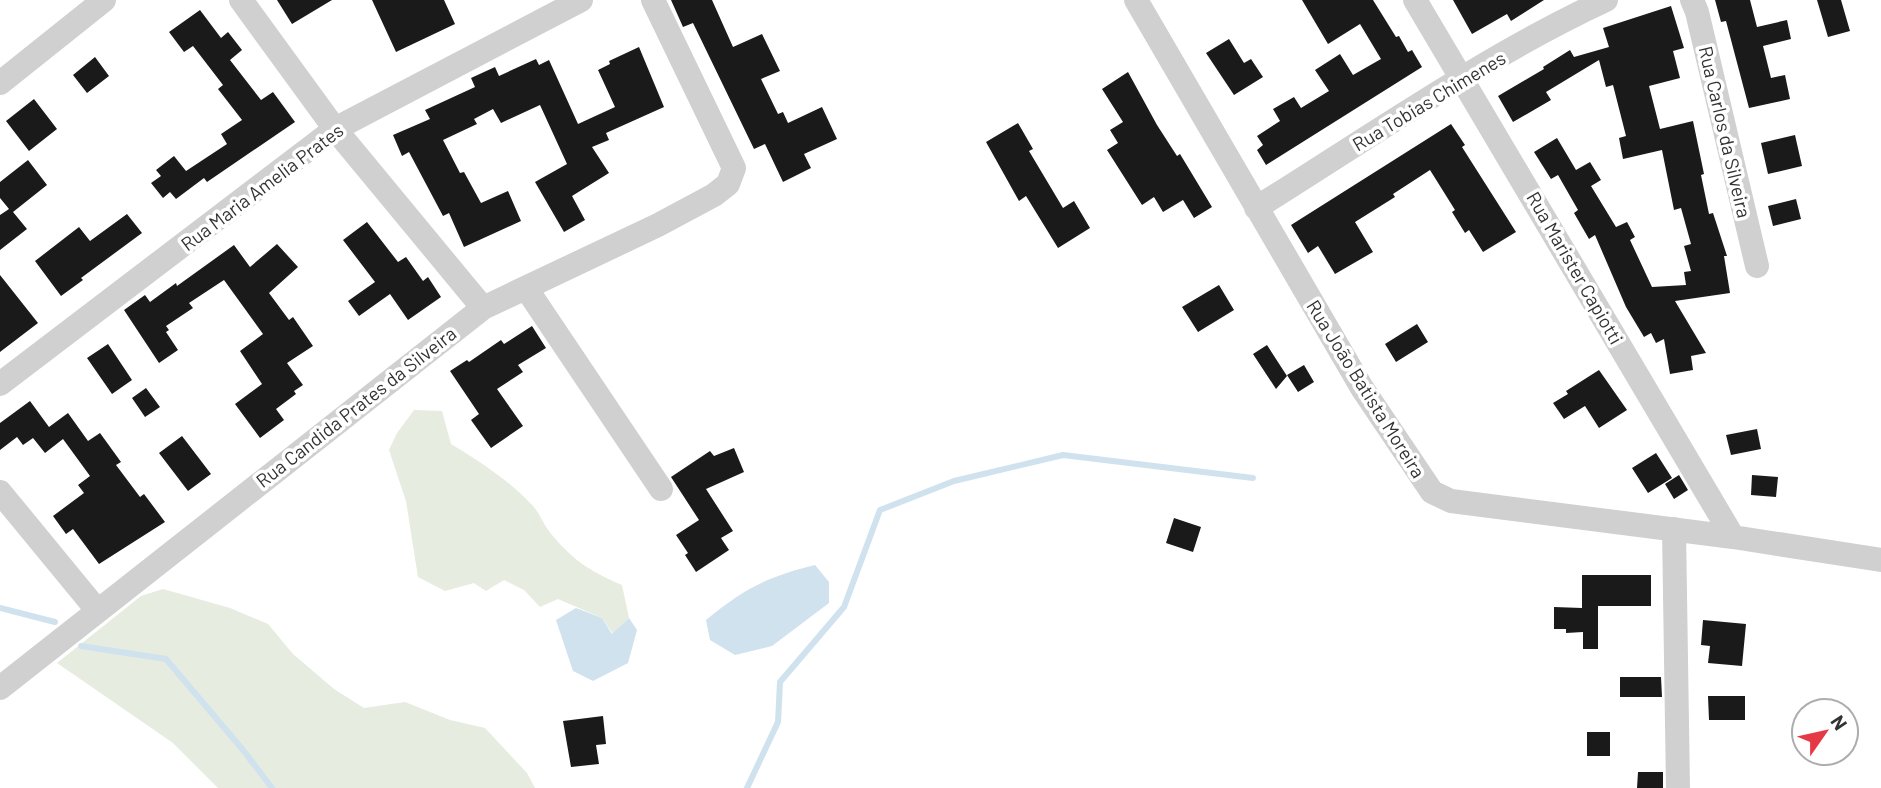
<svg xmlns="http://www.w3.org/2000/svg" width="1881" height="788" font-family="Barlow,sans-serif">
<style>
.green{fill:#e6ecdf}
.water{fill:#cfe2ee}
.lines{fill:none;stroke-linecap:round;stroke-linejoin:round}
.stream{stroke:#cfe2ee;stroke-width:6}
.building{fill:#1a1a1a}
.minor{stroke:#d0d0d0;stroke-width:24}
.labels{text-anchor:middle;stroke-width:7;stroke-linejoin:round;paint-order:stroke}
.street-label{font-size:19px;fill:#333;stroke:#fff}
</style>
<rect width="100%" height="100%" fill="#fff"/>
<!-- green -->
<path class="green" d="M414,410L442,411L451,444C479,461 507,479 530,503C538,510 542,521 548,530C571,559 589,571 622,585L629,618L613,634L602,618L558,599L540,607L524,590L504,580L486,591L474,583L445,591L418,577L406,501L389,450L397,433Z
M163,589L230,608L268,624L293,654L334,689L364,708L405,702L450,720L485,728L527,773L535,788H218L173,743L57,663L141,596Z"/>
<!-- water -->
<path class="water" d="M815,565L829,582V603L772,646L735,655L710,640L706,620C745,588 767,577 815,565Z
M576,608L602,618L612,634L629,618L637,630L628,663L593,681L573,671L556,620Z"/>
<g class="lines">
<!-- stream -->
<path class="stream" d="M0,608L55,622
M81,646L166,659L243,750L272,788
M747,788L778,722L780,682L844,607L880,510L954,481L1063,455L1253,478"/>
</g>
<!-- building -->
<path class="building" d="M277,0H332L292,24Z
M372,0H444L455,24L396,52Z
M671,0H712L733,47L762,34L780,71L761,79L778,114L783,112L788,123L822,107L837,139L804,154L811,168L783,182L765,144L754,149L693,23L683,27Z
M1302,0H1373L1396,37L1399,36L1408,52L1412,50L1422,67L1266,165L1257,150L1263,145L1257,136L1280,121L1273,109L1294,97L1301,108L1329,91L1315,70L1340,54L1353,75L1381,59L1360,24L1328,44Z
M1453,0H1544L1511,21L1507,14L1472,34Z
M1715,0H1750L1757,27L1787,20L1791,39L1763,46L1771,78L1785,75L1790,99L1749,108L1726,21L1721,22Z
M1817,0H1841L1850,31L1828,37Z
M1671,6L1684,48L1673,51L1680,78L1649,86L1660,129L1693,121L1704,174L1701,175L1709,214L1713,213L1727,256H1724L1730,293L1675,301L1706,353L1691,356L1693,370L1670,374L1664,339L1656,343L1651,333L1644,337L1626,307L1595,235L1589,239L1574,213L1578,210L1558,175L1551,179L1534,152L1557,138L1576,170L1590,162L1601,180L1591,186L1616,227L1627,222L1635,237L1630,240L1652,287L1686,285L1684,272L1691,271L1684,246L1691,244L1681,208L1674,210L1662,150L1623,159L1619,138L1626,136L1613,85L1606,87L1599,60L1546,92L1551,100L1513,122L1498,96L1544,69L1543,67L1570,50L1574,57L1609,47L1603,28Z
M200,10L221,38L228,32L242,50L230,60L261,100L273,92L295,122L207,182L204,178L176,199L170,192L163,198L151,183L161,176L156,170L174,156L186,171L227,144L221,134L242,120L218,89L223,85L193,46L184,52L169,32Z
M1229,39L1244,63L1251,59L1263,77L1234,95L1206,53Z
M639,47L664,107L606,133L609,140L592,147L609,173L572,196L585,220L564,232L535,182L567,164L540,105L501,123L493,109L474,119L477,124L443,140L460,173L464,172L481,203L508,191L521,221L464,247L449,213L443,216L409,152L402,156L393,135L430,119L425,110L475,87L471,78L495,67L499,76L536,59L539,65L549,60L578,124L615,107L598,70L610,64L609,61Z
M95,57L109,76L87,93L73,75Z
M1128,72L1157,125L1177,156L1180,154L1212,207L1194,218L1183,200L1163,212L1154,197L1142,205L1107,150L1118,143L1110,130L1123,122L1102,89Z
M34,99L57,129L29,151L6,121Z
M1018,123L1033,149L1029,151L1063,208L1074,201L1090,228L1058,248L1026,196L1019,201L986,142Z
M1451,124L1465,145L1462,147L1516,232L1483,252L1469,230L1465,233L1452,212L1455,210L1430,170L1393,194L1395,197L1355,222L1373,252L1335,274L1318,246L1308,253L1291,225Z
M1795,135L1802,166L1768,174L1761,143Z
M28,160L47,185L13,212L27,229L0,250V215L9,209L0,198V182Z
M1796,199L1801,219L1773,226L1768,206Z
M127,214L142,233L81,278L83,280L61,296L35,261L79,227L90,241Z
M367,222L398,262L406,257L423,281L428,277L441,297L408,320L390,294L359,316L348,301L375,282L343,240Z
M277,244L298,267L269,293L289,320L293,317L313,346L287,363L303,385L294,391L296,394L276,409L284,420L260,438L235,404L262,384L240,351L263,334L224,280L189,303L193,308L166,326L169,330L166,332L178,350L159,363L124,310L145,295L150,302L176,283L177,286L234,245L250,267Z
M0,275L38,323L0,352Z
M1219,285L1234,310L1198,332L1182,307Z
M1417,324L1428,342L1396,362L1385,344Z
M532,326L546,348L518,365L523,372L497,389L523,426L491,448L471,420L479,414L450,371L467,360L469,362L501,340L504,344Z
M108,344L132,380L112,394L87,358Z
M1267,345L1287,376L1276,389L1253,354Z
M1304,365L1314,382L1298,392L1287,375Z
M1599,370L1627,410L1599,428L1585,406L1564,419L1553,403L1568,394L1566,391Z
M146,388L160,407L145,417L132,398Z
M30,401L49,427L68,413L88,441L100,433L121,462L116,465L140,497L144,494L165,522L99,564L73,529L66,534L53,516L84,493L78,485L90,476L63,439L45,453L33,438L23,445L17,437L0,450V423Z
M1757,429L1761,449L1731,455L1726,435Z
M182,436L211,474L188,491L159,453Z
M734,448L744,472L706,489L733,531L721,538L729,550L696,572L685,555L688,553L676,535L699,520L671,477L710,451L714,456Z
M1656,453L1672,478L1648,493L1632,468Z
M1679,475L1688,490L1674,499L1665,484Z
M1752,475L1778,477L1776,497L1751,495Z
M1174,518L1201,527L1193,552L1166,543Z
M1582,575H1651V606H1598V649H1583V632L1566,633V629H1554V607L1582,608Z
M1703,620L1746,624L1742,666L1708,663L1710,646L1701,645Z
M1620,677H1661L1662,697H1620Z
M1708,696H1745V720H1709Z
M603,716L606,744L596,745L599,764L571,767L563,721Z
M1587,732H1610V756H1587Z
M1638,772H1663V788H1637Z"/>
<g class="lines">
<!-- minor -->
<path class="minor" d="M241,0L335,129L483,308
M1136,0L1362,388L1432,492L1451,501L1733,537L1881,560
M1415,0L1733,537
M1692,0L1697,12L1757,266
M0,83L104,0
M1256,208C1370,137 1484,57 1606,0
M526,288L661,489
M0,384L335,129L581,0
M0,492L97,610
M1674,529L1678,788
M0,688L483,308L658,225L714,195L728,184L734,168L653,0"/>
</g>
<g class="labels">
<!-- street labels -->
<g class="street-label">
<text transform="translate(1429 101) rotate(-31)" y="7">Rua Tobias Chimenes</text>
<text transform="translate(1725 132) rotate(77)" y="7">Rua Carlos da Silveira</text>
<text transform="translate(262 187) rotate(-37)" y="7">Rua Maria Amelia Prates</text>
<text transform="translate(1575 268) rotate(60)" y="7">Rua Marister Capiotti</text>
<text transform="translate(1366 389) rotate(58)" y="7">Rua João Batista Moreira</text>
<text transform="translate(356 407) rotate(-38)" y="7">Rua Candida Prates da Silveira</text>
</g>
</g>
<!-- north arrow -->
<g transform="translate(1825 732) rotate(56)"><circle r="33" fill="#ffffff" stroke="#adadad" stroke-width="2"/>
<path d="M0-5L12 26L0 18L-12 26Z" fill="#e63946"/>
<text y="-10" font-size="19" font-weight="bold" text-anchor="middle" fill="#333333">N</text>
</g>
</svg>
